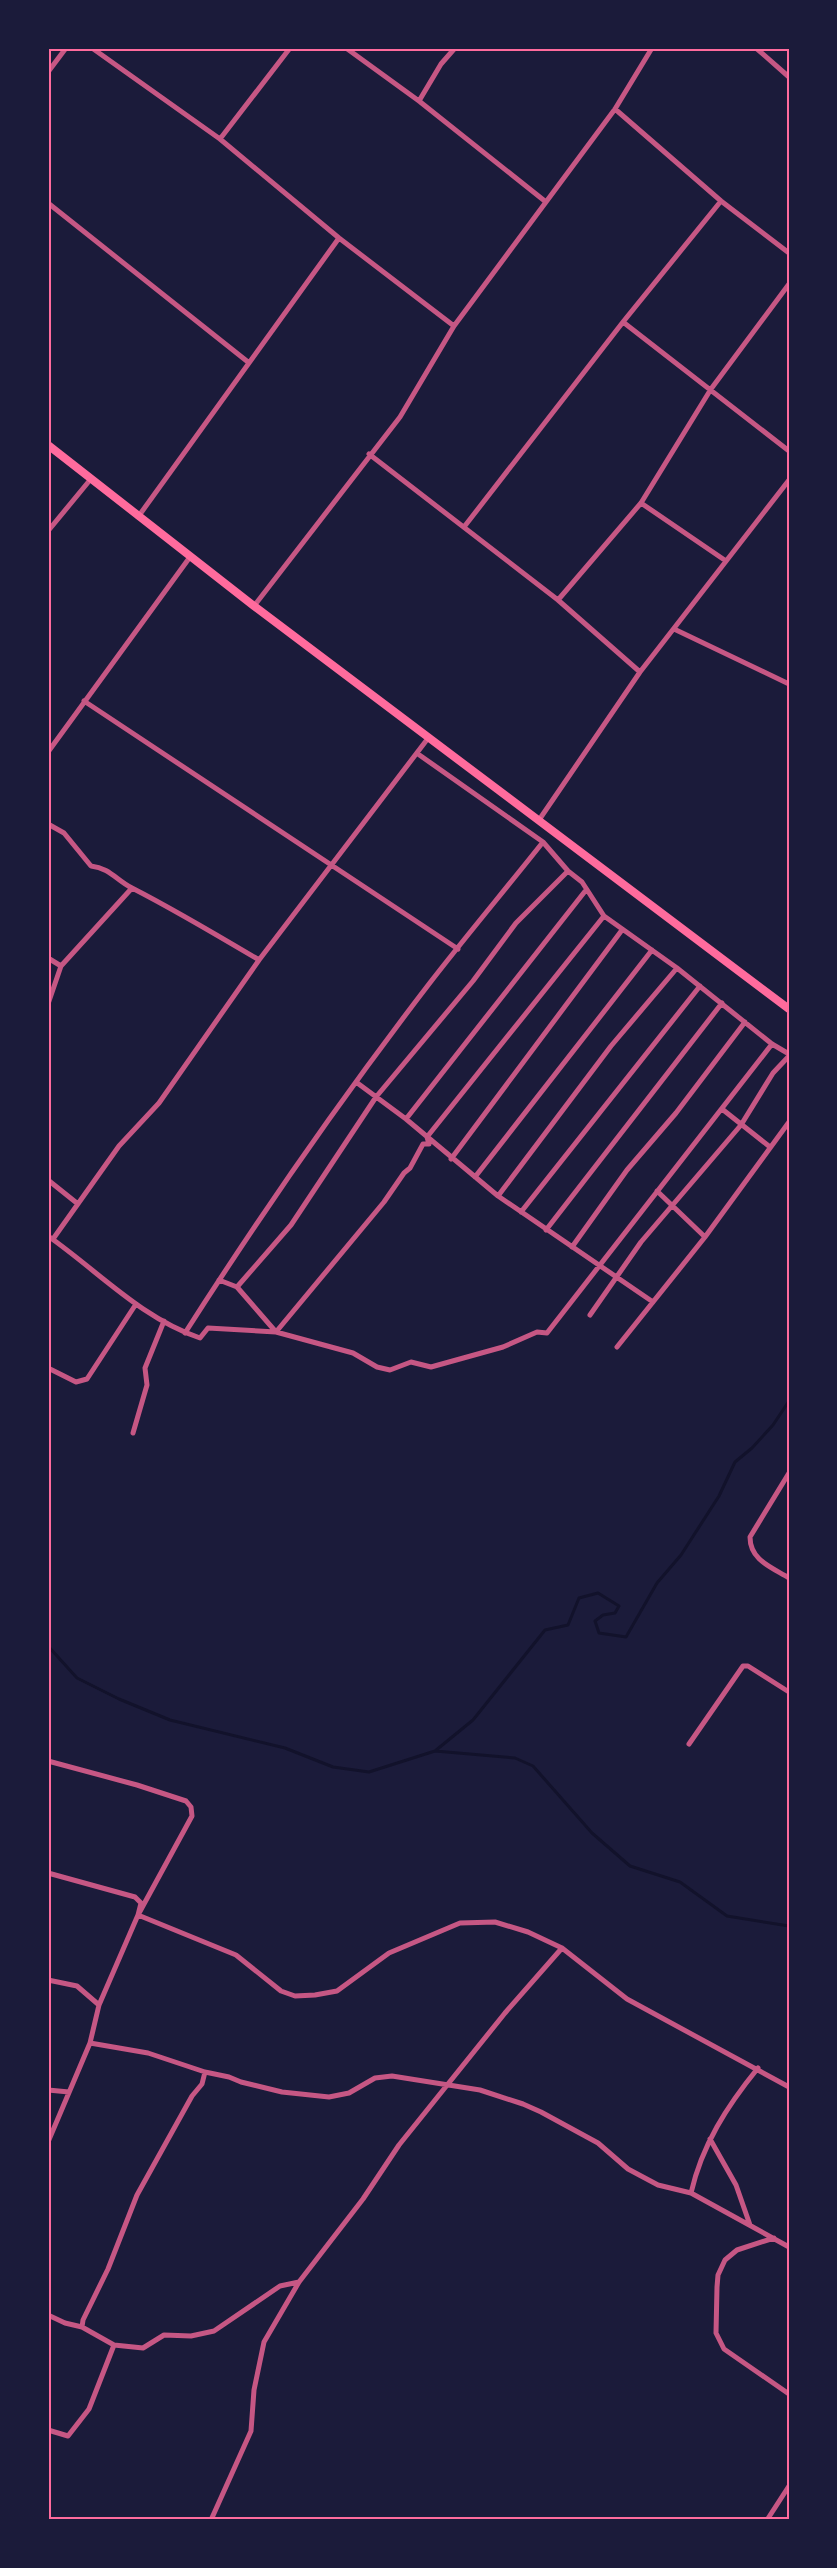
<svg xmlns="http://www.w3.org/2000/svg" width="837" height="2568" font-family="Rubik,sans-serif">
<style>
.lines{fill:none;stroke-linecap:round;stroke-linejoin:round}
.stream{stroke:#12122b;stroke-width:3}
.minor{stroke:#c65784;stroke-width:5}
.secondary{stroke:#ff6b9d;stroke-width:8}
.neatline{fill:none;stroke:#ff6b9d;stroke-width:2}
</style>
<rect width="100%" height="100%" fill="#1b1b3a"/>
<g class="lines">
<!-- stream -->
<path class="stream" d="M48,1646L77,1678L119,1699L170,1720L285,1748L333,1767L369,1772L435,1751L515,1758L533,1766L592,1833L630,1866L680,1882L727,1916L789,1926
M435,1751L473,1720L545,1630L568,1625L579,1598L598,1593L619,1606L615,1613L603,1615L595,1621L599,1633L626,1637L657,1583L681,1555L719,1496L735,1462L752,1448L773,1425L789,1401"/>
<!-- minor -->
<path class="minor" d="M92,48L220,139L339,238L454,326
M346,48L419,101L546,202
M756,48L789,77
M48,72L66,48
M419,101L441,64L455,48
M615,109L721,201L789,253
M220,139L290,48
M48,203L248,362
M623,322L789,451
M369,454L558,600L640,672
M641,503L726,561
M138,517L339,238
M464,527L623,322L721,201
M48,531L90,480
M558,600L641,503L711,389L789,284
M254,606L400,417L454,326L615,109L652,48
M674,629L789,684
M84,701L458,949
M48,752L190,557
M418,754L543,842L568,871L582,882L604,916L677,968L772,1044L789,1054
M539,820L640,672L789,480
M48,824L64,833L91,866C110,868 116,880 132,888C175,910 217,935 259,960
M48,958L61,966
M48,1004L61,966L132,888
M356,1082L406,1119L498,1196L653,1302
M722,1109L770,1147
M406,1119L586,890
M451,1159L622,930
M475,1177L652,950
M48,1180L78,1204
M657,1191L705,1237
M498,1196L611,1046L677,968
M521,1212L700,986
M546,1230L722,1003
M48,1236C98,1271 141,1318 200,1338L208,1328L276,1332L384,1202L404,1173L410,1168L423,1144H429L427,1137L604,916
M53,1239L119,1146L159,1103L259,960L429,737
M572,1247L627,1170L676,1113L745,1022
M219,1280L237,1287L276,1332L353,1353L377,1367L390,1370L411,1362L431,1367L503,1347L537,1332L547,1333L772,1044
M237,1287L291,1225L376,1097L473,981L516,923L568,871
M590,1315L641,1242L741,1125L773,1073L789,1056
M185,1333C261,1214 343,1096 429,984C466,936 505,890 543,842
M617,1347L705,1237L789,1122
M48,1368L76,1382L87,1379L136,1304
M133,1433L147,1385L145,1368L164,1321
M789,1473L750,1537C750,1560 771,1567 789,1578
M689,1744L743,1666H748L789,1692
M48,1761L137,1785L186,1801L191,1807L192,1816L138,1915L99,2005L90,2043L48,2142
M48,1873L135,1897L141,1903L138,1915L236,1955L281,1991L295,1996L315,1995L337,1991L389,1953L460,1923L495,1922L528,1932L562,1948L627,1999L789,2087
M48,1980L77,1986L99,2005
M90,2043L148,2053L205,2072L229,2077L241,2082L282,2092L329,2097L349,2093L375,2078L392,2076L480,2090L523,2104L541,2112L598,2143L628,2169L658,2185L691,2193L789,2247
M48,2090L69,2092
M710,2139L736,2185L750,2225
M691,2193C702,2145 727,2106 758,2068
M774,2238L737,2250L725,2260L718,2275L717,2287L716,2333L724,2349L789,2394
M48,2315L65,2323L82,2327L114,2345L89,2409L68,2436L48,2430
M82,2327L83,2320L108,2269L137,2195L192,2096L202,2084L205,2072
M114,2345L143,2348L164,2335L191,2336L214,2331L280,2286L299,2282
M211,2520L251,2431L254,2390L264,2342L299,2282L363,2199L399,2145L505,2013L562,1948
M767,2520L789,2486"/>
<!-- secondary -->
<path class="secondary" d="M48,445L254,606L789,1009"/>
</g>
<!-- border -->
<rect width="837" height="2568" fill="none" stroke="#1b1b3a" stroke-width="99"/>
<rect x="50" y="50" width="738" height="2468" class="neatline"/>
</svg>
